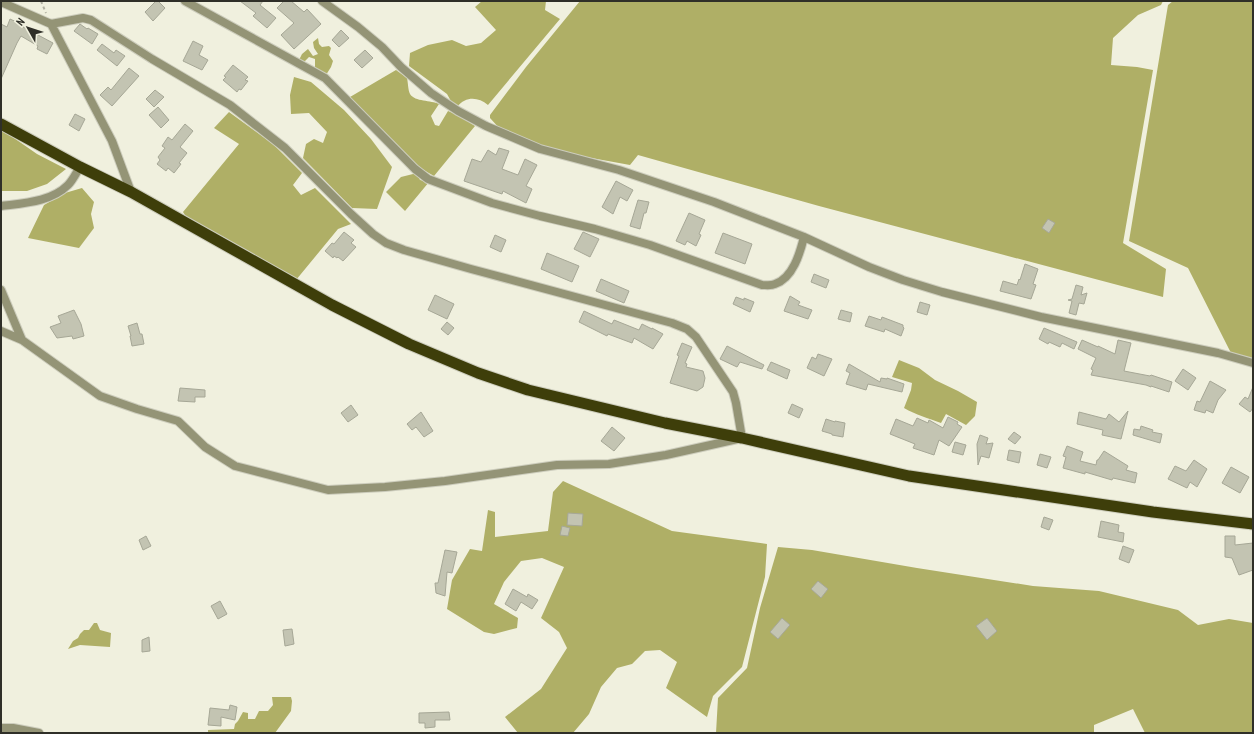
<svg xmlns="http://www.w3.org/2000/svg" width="1254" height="734" font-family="'PT Sans Narrow',sans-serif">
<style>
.forest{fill:#afaf66}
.building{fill:#c3c4b2;stroke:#a6a796}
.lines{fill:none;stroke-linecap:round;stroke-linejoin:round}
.minor-casing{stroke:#cdcdbd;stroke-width:10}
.trunk-casing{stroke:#cdcdbd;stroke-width:13}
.path{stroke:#b2b2a3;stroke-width:2;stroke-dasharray:3 3;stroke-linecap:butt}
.minor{stroke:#949476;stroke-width:8}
.trunk{stroke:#3e3e0a;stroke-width:11}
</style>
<rect width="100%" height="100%" fill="#f0f0de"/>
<!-- forest -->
<path class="forest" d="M482,1H546L545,10L560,19L488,105C478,97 466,96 457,107L452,103L447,94L409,66L410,53L428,45L452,40L466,46L481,43L496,30L475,7Z
M580,1H1163L1161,5L1138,15L1113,38L1111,65L1137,67L1153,70L1123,243L1166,269L1163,297L819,206L638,155L630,165L564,153L532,144L500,129L490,118V115L526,67Z
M1173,1H1253V360L1232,355L1188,268L1129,241L1168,5Z
M318,38L319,44L322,47L329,46L331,48L329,55L333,61L331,67L326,75L315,70V59L309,57L304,62L299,60L302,54L308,49L313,56L318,54L314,48L313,42Z
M396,70L407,78C408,82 408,90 410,94C415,102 431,100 439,104L431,116L435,125L439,126L448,111L460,116L475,126L434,176L413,164L351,101L350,97Z
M294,77L311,82L344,110L371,139L392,167L377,209L352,208L303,158L306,144L314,139L323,143L327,132L309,113L291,114L290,95Z
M229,112L273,144L302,173L293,185L301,195L315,188L351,224L338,229L296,280L188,220L183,212L239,144L214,128Z
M1,129L37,154L66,169L47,184L27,191H1Z
M417,173L420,180L429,182L405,211L386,192L401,177Z
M82,188L94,202L91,214L94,228L79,248L28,238L44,205L65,193Z
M899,360L919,368L935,380L958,391L977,402L975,416L966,425L946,414L941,423C928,418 916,415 904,408L911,390L912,383L892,377Z
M563,481L672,531L767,544L765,577L742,667L713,696L707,717L666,688L677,662L660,650L645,651L632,664L617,668L601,687L589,714L573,733H518L505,717L541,689L567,648L559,632L541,618L564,567L542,558L521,561L504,582L494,604L518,618L517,628L494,634L484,632L447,609L452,580L470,549L482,551L488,510L495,512V537L548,531L553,492Z
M778,547L812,550L917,568L1033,586L1099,591L1178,610L1198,625L1229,619L1253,623V733H1145L1133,709L1094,725V733H716L718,698L747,668L760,608Z
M94,623H97L100,630L111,633L110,647L80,645L68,649L73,641L78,638L80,634L84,630H89Z
M272,697H291L292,701L291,711L275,733H208V730L234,729L235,724L238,721L243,712L248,713V719H255L259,711H268L273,705Z"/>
<!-- building -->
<path class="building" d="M156,1H158L165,8L153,21L145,12Z
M240,1H263L260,5L276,18L267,28L253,16L256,13Z
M284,1H291L304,12L307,9L321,24L294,49L281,35L294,23L277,8Z
M10,19L23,25V27L53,43L47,54L37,49L38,46L21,36L17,43L1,79V24L7,27Z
M80,24L87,29L88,28L98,34L92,44L74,31Z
M341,30L349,38L339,47L332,40Z
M193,41L203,46L199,55L208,60L202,70L183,61Z
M102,44L114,53L116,50L125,56L117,66L97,50Z
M365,50L373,58L362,68L354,60Z
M233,65L248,77L245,80L248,81L241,90L239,89L237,92L223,80L226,77L224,76Z
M129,68L139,76L112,106L100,95L108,87L111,90Z
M155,90L164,97L154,107L146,99Z
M158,107L169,120L161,128L149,115Z
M75,114L85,119L79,131L69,125Z
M185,124L193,131L180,147L187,153L179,163L181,164L174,173L168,168L166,171L157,164L160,160L158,157L165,148L162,146L168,137L172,140Z
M499,148L509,151L502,169L518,175L525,159L537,165L526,186L532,189L526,203L503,191L502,194L464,181L472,159L481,162L488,150L496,155Z
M616,181L633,190L627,201L620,197L613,214L602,207Z
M638,200L649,202L646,213H644L640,229L630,226Z
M689,213L705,220L699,234L701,235L696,246L687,241L685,245L676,241Z
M1048,219L1055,223L1049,233L1042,228Z
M344,232L354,240L351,243L356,247L343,261L338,257L337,258L334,256L333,258L325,251L332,243L334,244Z
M583,232L599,239L590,257L574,249Z
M723,233L752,244L745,264L715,253Z
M495,235L506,240L501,252L490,247Z
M547,253L579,266L572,282L541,269Z
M1025,264L1038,269L1033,284L1036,285L1031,299L1000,291L1003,281L1017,285L1019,279L1020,280Z
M814,274L829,280L826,288L811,282Z
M601,279L629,291L624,303L596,291Z
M1076,285L1083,287L1081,295L1087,293L1084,304L1079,303L1076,315L1069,313L1072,301L1068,300L1072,299Z
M435,295L454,304L447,319L428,310Z
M790,296L800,302L798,305L812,310L808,319L784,311Z
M736,297L744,300V298L754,302L750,312L733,304Z
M920,302L930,305L927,315L917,312Z
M74,310L81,324L84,336L73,339L72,336L57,338L50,327L61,323L58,316Z
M841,310L852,313L850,322L838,319Z
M584,311L612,324L614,320L639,330L642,324L652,329V328L663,334L653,349L634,338L632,343L608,334L607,336L579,322Z
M869,316L881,320L882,317L903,325V327L904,328L901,336L885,329L884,332L865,326Z
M447,322L454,328L448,335L441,329Z
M137,323L140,334H142L144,344L132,346L130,336H131L128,326Z
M1044,328L1077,342L1074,349L1062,343L1060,347L1049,342L1048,344L1039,339Z
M1082,340L1098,347V346L1115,354L1118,340L1131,343L1124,371L1150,376L1151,375L1172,382L1169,392L1151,386V387L1146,385L1091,375L1093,370L1091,369L1096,358L1078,349Z
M682,343L692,347L685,363L687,364L686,367L703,371L705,378L703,387L697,391L670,383L679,356L677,355Z
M727,346L764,365L762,369L740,362L737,367L720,359Z
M818,354L832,359L824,376L807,368L812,357L816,359Z
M771,362L790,370L787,379L767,370Z
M849,364L880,382L881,378L887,379V378L904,384L902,392L868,384L866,390L846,384L850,373L846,371Z
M1183,369L1196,378L1188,390L1175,381Z
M1210,381L1226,390L1218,400L1213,413L1206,410L1205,413L1194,410L1197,401L1200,402Z
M1253,387V408L1250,412L1239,404L1245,397L1248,399Z
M180,388L205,390V397H195V402L178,401Z
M792,404L803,409L799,418L788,413Z
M351,405L358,415L348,422L341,413Z
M1128,411L1121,439L1102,435L1103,430L1077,424L1079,412L1106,419L1109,414L1119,422Z
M421,412L433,431L424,437L416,427L412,430L407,424Z
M948,417L958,422L957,424L962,427L949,446L939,440L934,455L913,448L915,444L890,434L896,419L913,426L917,418L928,423L929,420L943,428Z
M826,419L835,422V421L845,423L843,437L832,435V434L822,431Z
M1141,426L1153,430L1152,432L1162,434L1160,443L1133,435L1134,429L1140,430Z
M612,427L625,438L614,451L601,441Z
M1014,432L1021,437L1015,444L1008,439Z
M980,435L988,438L986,444L993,443L989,458L981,456L978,465L977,444Z
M955,442L966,445L963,455L952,452Z
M1067,446L1083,452L1080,461L1096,465L1097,460H1098L1104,451L1128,466L1126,470L1137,473L1135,483L1113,478L1112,480L1085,472V474L1063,468L1066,457L1063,456Z
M1009,450L1021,452L1019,463L1007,460Z
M1040,454L1051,457L1047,468L1037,465Z
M1194,460L1207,469L1197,487L1190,482L1187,488L1168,479L1175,466L1186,471Z
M1231,467L1249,477L1240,493L1222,483Z
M568,513L583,514L582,526L567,525Z
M1044,517L1053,520L1049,530L1041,527Z
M1101,521L1119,525L1118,532L1124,533L1123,542L1098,537Z
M562,526L570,528L568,536L560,535Z
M146,536L151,546L143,550L139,540Z
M1225,536H1235V545L1253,543V570L1239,575L1232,558L1225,557Z
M1123,546L1134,550L1129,563L1119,559Z
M445,550L457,552L452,573L447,572L445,596L436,593L435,583H438Z
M818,581L828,589L821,598L811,589Z
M513,589L527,597L528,594L538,600L532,609L521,602L516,611L505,604Z
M220,601L227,614L218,619L211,606Z
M782,618L790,625L778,639L770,632Z
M987,618L997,631L987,640L976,626Z
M292,629L294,644L285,646L283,630Z
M149,637L150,651L142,652V640Z
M230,705L237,707L235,720L221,717V726L208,725L210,708L229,710Z
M449,712L450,720H435V727L425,728V723H419V713Z"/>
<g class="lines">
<defs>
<path id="minor" d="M185,1L325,78L415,169L428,179L492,203L540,216L595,229L650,245L762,285C766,285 771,286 775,284C793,278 800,253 804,237
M322,1L358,27L382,47L401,67L431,93L458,111L486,126L540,149L619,170L714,202L804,237L869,267L903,280L942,292L1041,317L1218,353L1253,363
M1,2L51,24L83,18L91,20L152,59L230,105L285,148L351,214L373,234L386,243L404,250L471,269L672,323L687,329L696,337L733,392L736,403L742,438L666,455L609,464L557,465L445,481L385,487L328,490L235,466L205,447L178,421L137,409L100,396L22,340L1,331
M51,24L112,141L131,192
M1,206C24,203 51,202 68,185C73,180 76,173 80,167
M1,290L22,340
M1,728H13L39,733"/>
<path id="trunk" d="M1,124L80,167L131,192L332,305L409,344L478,373L528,390L665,423L742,438L909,476L1153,512L1253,524"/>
</defs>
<!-- minor casing -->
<use href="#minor" class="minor-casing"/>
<!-- trunk casing -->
<use href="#trunk" class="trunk-casing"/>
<!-- path -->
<path class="path" d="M41,1L46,13"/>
<!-- minor -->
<use href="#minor" class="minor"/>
<!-- trunk -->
<use href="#trunk" class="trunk"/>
</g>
<!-- border -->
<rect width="1254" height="734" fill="none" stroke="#2f2f28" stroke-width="4"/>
<!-- north arrow -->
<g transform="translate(28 28) rotate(309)" stroke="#f0f0de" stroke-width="3" paint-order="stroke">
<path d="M0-3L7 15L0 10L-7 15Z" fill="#2f2f28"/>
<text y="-6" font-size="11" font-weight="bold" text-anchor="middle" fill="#2f2f28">N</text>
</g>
</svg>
